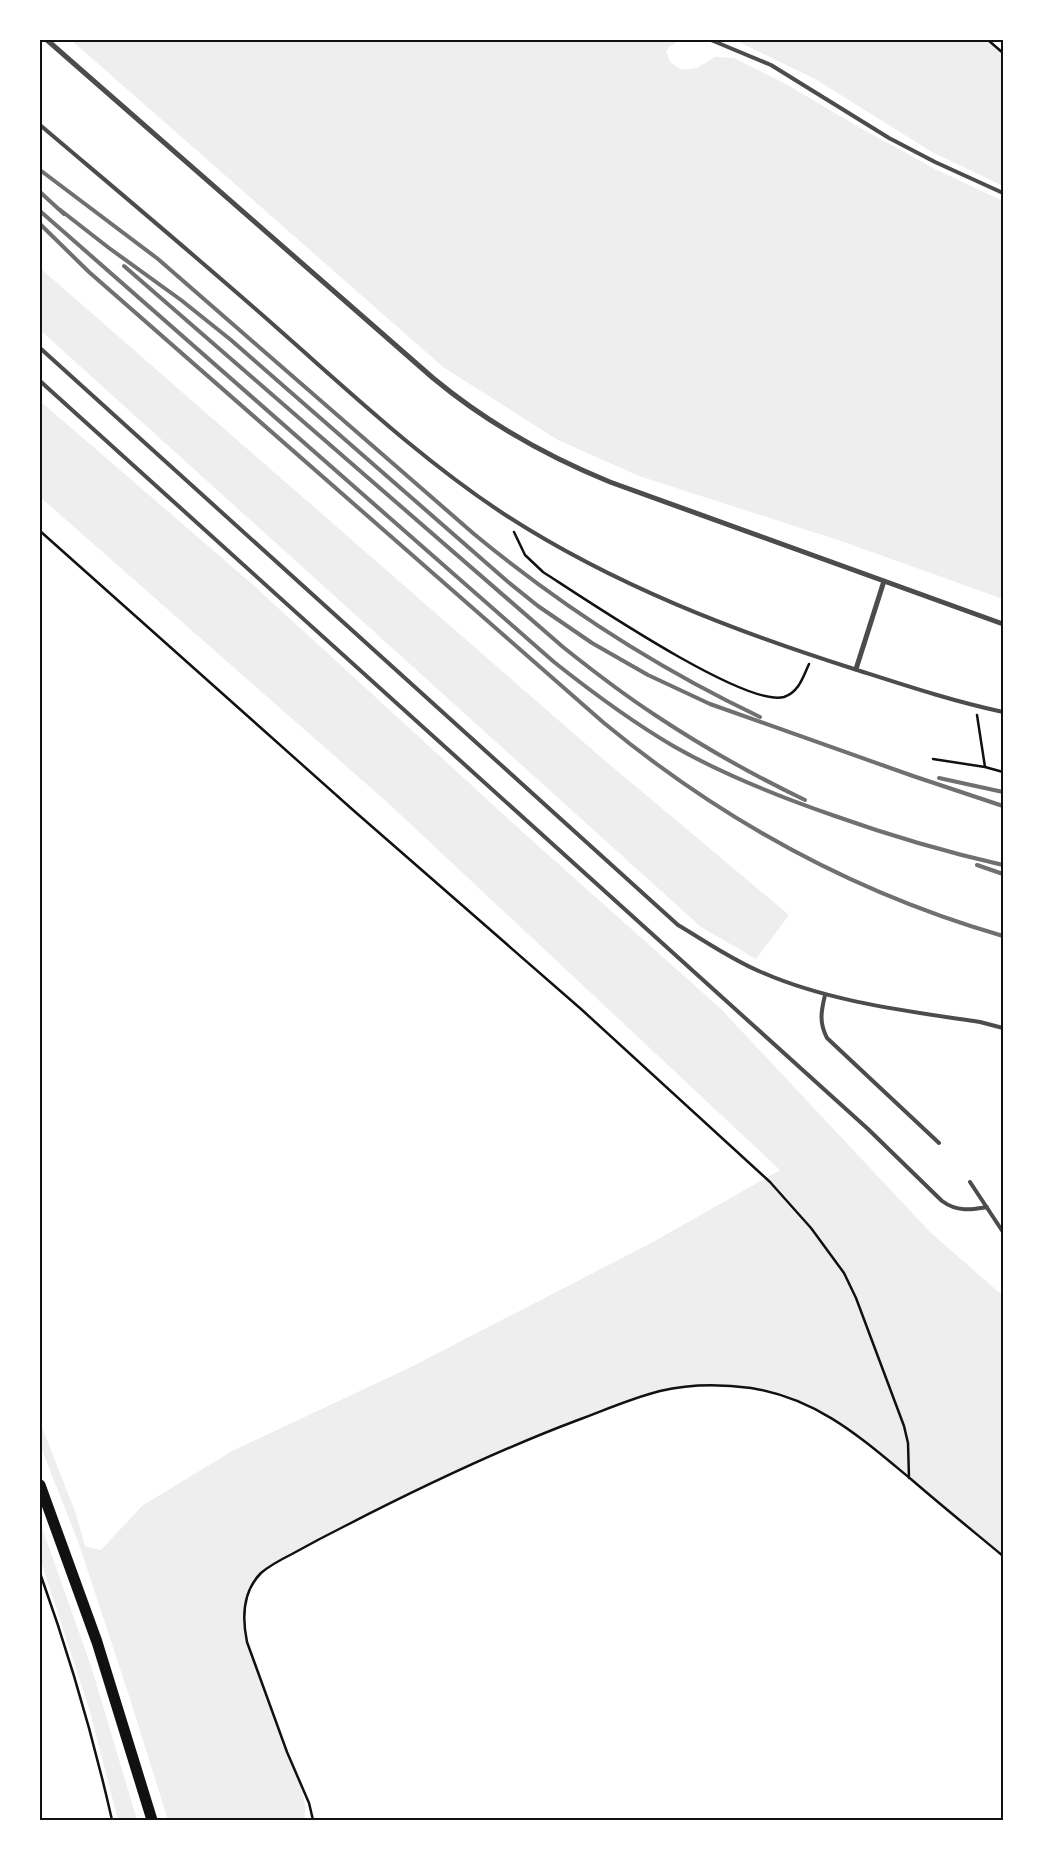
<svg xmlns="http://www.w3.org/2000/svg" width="1043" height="1860" font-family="Signika,sans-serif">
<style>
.green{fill:#eee}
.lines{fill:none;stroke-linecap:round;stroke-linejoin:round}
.path{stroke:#111;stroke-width:2.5}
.service{stroke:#4c4c4c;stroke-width:4}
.minor{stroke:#4c4c4c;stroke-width:5}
.primary{stroke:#111;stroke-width:11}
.rail{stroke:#707070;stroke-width:4}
.neatline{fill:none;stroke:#111;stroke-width:2}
</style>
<rect width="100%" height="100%" fill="#fff"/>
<!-- green -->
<path class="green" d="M71,40H680L669,47L666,52L671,63L682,70L697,68L715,57L734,58L784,83L857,126L935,169L1003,201V599L844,542L639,476L558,440L443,367Z
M735,40H988L1003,53V186L932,152L815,79Z
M40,268L603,759L789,915L756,959L701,927L40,330Z
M40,401L251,583L527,836L720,1008L930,1232L1003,1296V1556C957,1518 912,1477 863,1441C847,1428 830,1415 812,1406C769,1386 717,1382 670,1389C640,1394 609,1409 580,1419C474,1458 374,1511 274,1563C259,1575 250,1587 245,1606C238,1633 275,1722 286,1751C295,1774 309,1795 304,1820H168L130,1699L79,1544L40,1445V1422L76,1514L85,1546L101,1550L142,1506L232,1451L411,1367L653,1242L780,1170L388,803L40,497Z
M40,1522L91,1666L137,1820H118L90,1712L40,1558Z"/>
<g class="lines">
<!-- path -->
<path class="path" d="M988,40L1003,53
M40,531L353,810L581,1009L770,1182L811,1228L844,1273L856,1298L904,1426L908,1443L909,1478
M514,532L525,555L543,572C582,597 745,708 784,697C799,692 803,677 809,664
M977,715L985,767L1003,772
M933,759L985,767
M40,1573C69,1654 93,1736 112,1820
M313,1820L309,1803L287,1752L247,1642C242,1618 243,1591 261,1573C270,1565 282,1559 292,1554C310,1544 327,1535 345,1526C421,1487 498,1450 578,1420C605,1410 632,1398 660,1391C689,1384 722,1384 751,1388C819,1399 861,1438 912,1480C942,1506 973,1531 1003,1556"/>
<!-- service -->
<path class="service" d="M711,40L771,65L889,138L935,162L1003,193
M40,125C119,192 198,258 276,327C351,393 424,462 507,516C614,585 734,631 854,669C904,685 952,701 1003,712
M40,348L678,925C705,941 732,960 761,972C829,1002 907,1011 980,1022L1003,1028
M40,381L868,1129L942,1201C957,1212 971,1210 987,1207
M825,995C821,1012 819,1022 827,1038L939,1143
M970,1182L1003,1232"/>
<!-- minor -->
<path class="minor" d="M47,40L433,378C486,422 546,456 610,482L1003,624
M856,669L884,581"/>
<!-- primary -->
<path class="primary" d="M40,1485L97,1642L152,1820"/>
<!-- rail -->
<path class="rail" d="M40,170L158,259L474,534C561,606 657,668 760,717
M40,192L64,214
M59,209L109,248L181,300L231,340L507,581L538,606L592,643L648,675L710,704L913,776L1003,806
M40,211L554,662C593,693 632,722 675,747C726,776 780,797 835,816C891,836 946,852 1003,865
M40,224L89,272L604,723C724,822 854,893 1003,936
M124,266L563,647C593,671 623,694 655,715C703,747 753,775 805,800
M939,778L1003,792
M977,865L1003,874"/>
</g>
<!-- border -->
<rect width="1043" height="1860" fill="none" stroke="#ffffff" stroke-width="82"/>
<rect x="41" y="41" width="961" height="1778" class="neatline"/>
</svg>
